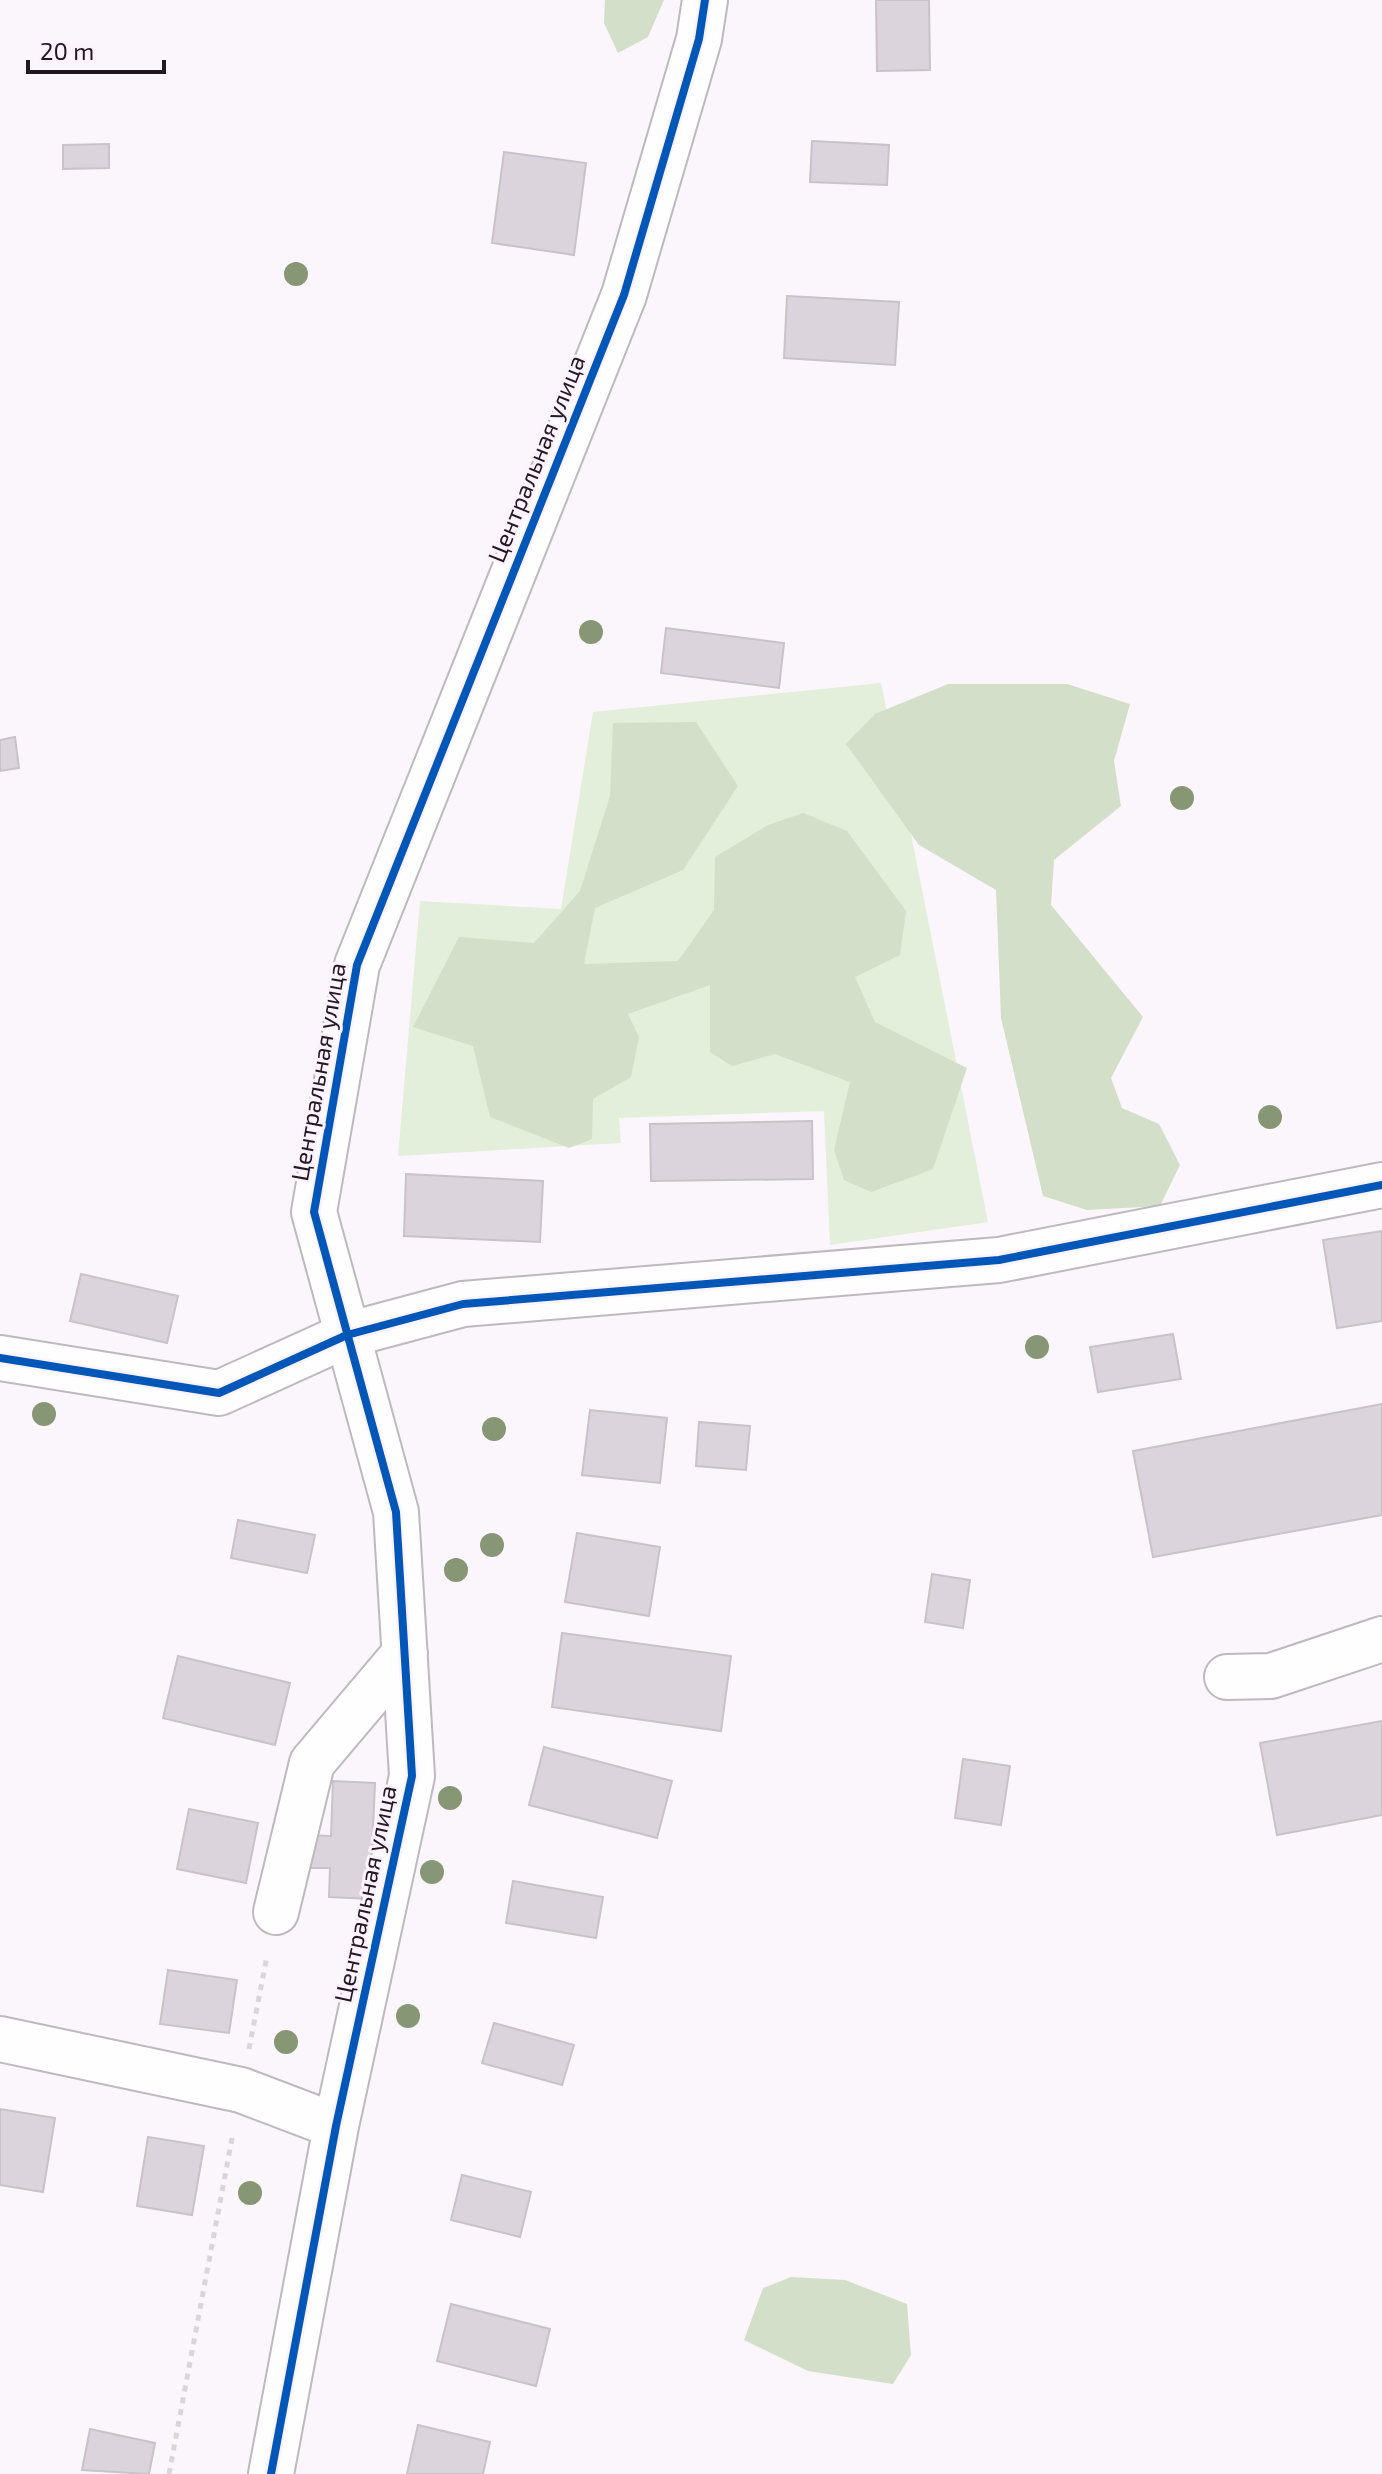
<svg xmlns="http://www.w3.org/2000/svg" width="1382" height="2474" font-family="'Exo 2',sans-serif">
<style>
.green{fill:#e3eedb}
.forest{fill:#d3dfc9}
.building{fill:#dcd4dc;stroke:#c9c2c9;stroke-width:2}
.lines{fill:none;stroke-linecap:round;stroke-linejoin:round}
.minor-casing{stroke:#beb8bf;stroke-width:48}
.path{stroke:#d8d7d8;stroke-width:5;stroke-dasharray:6 6;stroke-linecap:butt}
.minor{stroke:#fefefe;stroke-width:44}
.cycleway-casing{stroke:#fdf3fe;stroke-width:13}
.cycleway{stroke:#0057b8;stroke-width:8}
.tree{fill:#879674}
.labels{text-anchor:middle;stroke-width:6;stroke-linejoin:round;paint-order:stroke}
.street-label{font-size:24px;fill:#211822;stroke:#fdf3fe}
</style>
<rect width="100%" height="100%" fill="#fbf6fb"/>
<!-- green -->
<path class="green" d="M881,683L988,1222L830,1245L824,1111L619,1118L621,1143L398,1156L420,901L561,909L593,712Z"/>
<!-- forest -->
<path class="forest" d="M605,0H664L648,37L618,53L604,23Z
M948,684H1067L1130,704L1114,761L1121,806L1054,860L1051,905L1143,1017L1111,1078L1122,1108L1159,1124L1180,1165L1160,1206L1087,1210L1043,1196L1001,1018L996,890L919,845L846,744L875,714Z
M696,722L738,786L683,870L595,908L584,964L678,961L714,910L715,857L768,825L803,813L847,831L906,911L900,955L855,977L875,1022L967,1068L933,1169L871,1192L844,1180L834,1150L850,1082L775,1054L732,1066L710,1052V985L628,1014L639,1037L631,1077L593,1099L592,1139L569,1148L490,1117L473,1046L413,1027L459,937L534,943L580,891L610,796L613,723Z
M791,2277L845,2280L907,2304L911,2355L893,2384L808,2371L744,2340L763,2288Z"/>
<!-- building -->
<path class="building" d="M876,0H929L930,70L877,71Z
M812,141L889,145L887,185L810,182Z
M109,144V168L63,169V145Z
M504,152L586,163L574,255L492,243Z
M787,296L899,302L895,365L784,358Z
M666,628L784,643L779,688L661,673Z
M15,737L19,768L0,771V740Z
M812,1121L813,1179L651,1181L650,1124Z
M406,1174L543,1181L540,1242L404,1236Z
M1382,1231V1321L1337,1328L1323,1240Z
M81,1274L178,1296L167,1343L70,1321Z
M1173,1334L1181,1379L1098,1392L1090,1347Z
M1382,1404V1515L1153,1557L1133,1451Z
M590,1410L667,1418L660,1483L582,1475Z
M699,1422L750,1426L746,1470L696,1466Z
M238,1520L315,1535L307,1573L231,1558Z
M577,1533L660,1547L649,1616L565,1602Z
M932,1574L970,1580L963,1628L925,1622Z
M562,1633L731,1656L721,1731L552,1707Z
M178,1656L290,1683L275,1745L163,1718Z
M1382,1721V1815L1277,1835L1260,1743Z
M544,1747L672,1781L657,1838L529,1805Z
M963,1759L1010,1766L1001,1825L955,1818Z
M333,1781L375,1783L370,1899L329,1897L330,1868H306L307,1835L331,1836Z
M189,1809L258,1823L246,1883L177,1869Z
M513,1881L603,1897L596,1938L506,1923Z
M168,1970L237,1980L229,2033L160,2024Z
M494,2023L574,2045L562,2085L482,2063Z
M0,2109L55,2118L43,2192L0,2185Z
M148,2137L204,2146L192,2215L137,2206Z
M462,2175L531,2192L520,2237L451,2220Z
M451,2304L550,2329L536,2386L437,2361Z
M418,2425L490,2442L483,2474H407Z
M90,2429L155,2443L149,2474L82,2470Z"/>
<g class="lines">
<defs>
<path id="minor" d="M0,1358L219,1393L347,1335L463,1304L999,1260L1382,1185
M1227,1677L1271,1676L1382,1639
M276,1912L312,1763L405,1653
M0,2039L241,2090L336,2126
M271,2474L336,2126L412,1776L396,1512L314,1212L357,965L624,295L699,39L705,0"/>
</defs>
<!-- minor casing -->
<use href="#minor" class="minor-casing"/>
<!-- path -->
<path class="path" d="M249,2049L267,1956
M169,2474L233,2133"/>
<!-- minor -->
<use href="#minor" class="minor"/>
<defs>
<path id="cycleway" d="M0,1358L219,1393L347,1335L463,1304L999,1260L1382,1185
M271,2474L336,2126L412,1776L396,1512L314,1212L357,965L624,295L699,39L705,0"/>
</defs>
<!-- cycleway casing -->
<use href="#cycleway" class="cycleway-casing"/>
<!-- cycleway -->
<use href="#cycleway" class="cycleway"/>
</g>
<!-- trees -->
<g class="tree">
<circle cx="296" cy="274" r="12"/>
<circle cx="591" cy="632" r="12"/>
<circle cx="1182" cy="798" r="12"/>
<circle cx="1270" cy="1117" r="12"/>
<circle cx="1037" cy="1347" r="12"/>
<circle cx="44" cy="1414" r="12"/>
<circle cx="494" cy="1429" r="12"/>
<circle cx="492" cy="1545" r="12"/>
<circle cx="456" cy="1570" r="12"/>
<circle cx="450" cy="1798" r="12"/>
<circle cx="432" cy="1872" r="12"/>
<circle cx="408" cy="2016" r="12"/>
<circle cx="286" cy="2042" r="12"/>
<circle cx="250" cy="2193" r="12"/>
</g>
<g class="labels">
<!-- street labels -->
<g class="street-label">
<text transform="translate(537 459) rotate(-68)" y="8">Центральная улица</text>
<text transform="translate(319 1072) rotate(-80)" y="8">Центральная улица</text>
<text transform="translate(366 1894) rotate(-78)" y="8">Центральная улица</text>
</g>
</g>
<!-- scale -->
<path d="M28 60v12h136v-12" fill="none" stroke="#211822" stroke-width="4"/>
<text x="40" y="60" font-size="24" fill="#211822" stroke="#fdf3fe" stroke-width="6" paint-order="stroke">20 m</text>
</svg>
